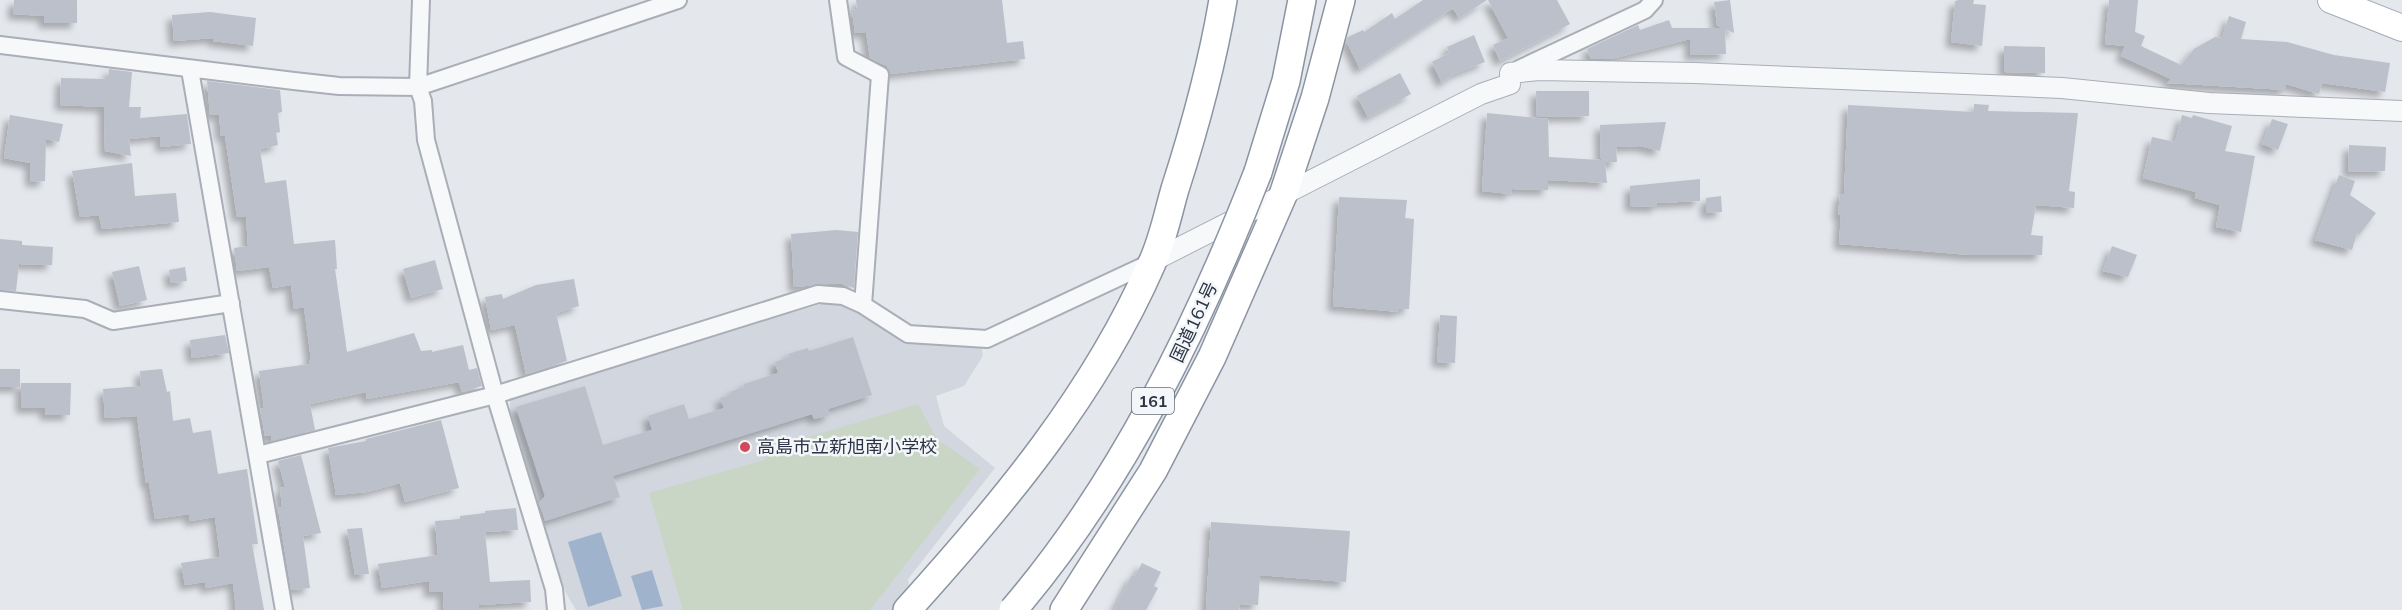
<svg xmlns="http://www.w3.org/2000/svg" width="2402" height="610" font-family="Mulish,'Noto Sans JP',sans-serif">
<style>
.built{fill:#d2d6de}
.green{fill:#c9d6c5}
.water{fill:#9fb4cc}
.building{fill:#bbc0ca;filter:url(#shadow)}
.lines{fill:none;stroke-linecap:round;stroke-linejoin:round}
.minor-casing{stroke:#a9aeb7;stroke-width:20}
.tertiary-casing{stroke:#a9aeb7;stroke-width:22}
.primary-casing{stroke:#a3abb8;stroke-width:28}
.trunk-casing{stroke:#8b94a3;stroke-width:30}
.minor{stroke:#f7f8fa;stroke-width:16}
.tertiary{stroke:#f7f8fa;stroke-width:20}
.primary{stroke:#fff;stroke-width:26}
.trunk{stroke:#fff;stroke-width:27}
.trunk-bridge-casing{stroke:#8b94a3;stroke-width:30;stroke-linecap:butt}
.trunk-bridge{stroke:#fff;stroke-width:27}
.poi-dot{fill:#d1495b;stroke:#f4f6f9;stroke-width:2}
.labels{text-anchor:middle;stroke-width:5;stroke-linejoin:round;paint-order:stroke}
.shield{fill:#f4f6f9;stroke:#676e7b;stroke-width:1.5}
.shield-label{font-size:16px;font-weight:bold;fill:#2b3445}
.street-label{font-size:18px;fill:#2b3445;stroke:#f4f6f9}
.poi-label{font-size:18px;fill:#2b3445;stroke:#f4f6f9;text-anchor:start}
</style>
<defs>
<filter id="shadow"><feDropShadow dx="-5.5" dy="5.5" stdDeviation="3" flood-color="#0004"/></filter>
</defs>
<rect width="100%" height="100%" fill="#e4e7ec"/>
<!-- built -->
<path class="built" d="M832,301L858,310L896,334L981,345L983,356L964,386L936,396L944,426L995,468L908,579L910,594L896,610H576L566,593L551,549L510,410V401L519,392Z"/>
<!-- green -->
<path class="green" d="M918,404L937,439L980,469L870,610H683L649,493L764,460L776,447Z"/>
<!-- water -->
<path class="water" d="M601,532L622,596L588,607L568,542Z
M652,570L663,606L642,610L631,576Z"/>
<!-- building -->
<path class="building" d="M14,0H77V23H44V16L13,14Z
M856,0H1002L1007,43L1023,41L1025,59L890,74L887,66L870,58L866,32L855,33L852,10L857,9Z
M1423,0H1487L1459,18L1453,8L1360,69L1346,41L1348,37L1363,30L1364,32L1392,13L1395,19Z
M1488,0H1557L1570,24L1500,61L1493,45L1508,38Z
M1730,0L1734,33L1725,29L1726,54L1690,55V39L1611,59H1591L1587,49L1638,25L1640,30L1669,20L1672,28H1722L1717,25L1714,2Z
M1959,0H1974L1973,4L1986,5L1982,46L1951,42L1955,1Z
M2109,0H2138L2135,32L2145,36L2141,46L2181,65L2194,49L2215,37L2222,38L2229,16L2246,22L2241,39L2287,42L2334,55L2390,63L2385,92L2322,83L2319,94L2286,84V90L2167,83L2171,79L2121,56L2125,46L2105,44Z
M210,12L256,18L253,46L213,41V38L174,41L172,15Z
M1474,35L1485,62L1454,74L1442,83L1432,62L1449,53L1447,47Z
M2004,46L2045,47V73L2004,72Z
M109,69L132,72L129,107H141L140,118L187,114L191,144L161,147L160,136L129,139L131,156L105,151L104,107L60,105L61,78L108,79Z
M1400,73L1411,94L1368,117L1357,96Z
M207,81L280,90L282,112L278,113L280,132L276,133L278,145L260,149L265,183L286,180L294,244L335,240L337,269H335L347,352L414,333L421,351L432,350V352L463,345L469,370L477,368L482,386L462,392L459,382L367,399L366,392L310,404L315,430L272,441L271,435L265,436L260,409L264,408L259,371L309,364V360H311L304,307L294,309L291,285L273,288L269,267L237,271L234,248L248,246L246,216L237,217L225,136H221L219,114L210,115Z
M1536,91H1589V116L1537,117Z
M1974,104L1989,105L1988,111L2078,113L2069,191L2075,192L2074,208L2036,205L2031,235L2043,236L2042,255H1970L1839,244L1841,215H1838L1840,194H1844L1848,105L1974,112Z
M1487,113L1548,119L1549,157L1601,160L1600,125L1666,122L1660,151L1640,146L1616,147L1617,162L1605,163L1607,183L1548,180V190L1512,189L1511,194L1482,191Z
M10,115L63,124L59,142L46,139L45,181L31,182L30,163L4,158Z
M2182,115L2192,118L2193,115L2232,126L2225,151L2255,156L2241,232L2216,227L2220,205L2195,198L2196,192L2143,178L2152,137L2175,142Z
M2272,119L2288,124L2278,150L2262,144Z
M2349,145L2386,147L2385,171L2348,172Z
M132,163L135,196L176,193L179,222L102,229L99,215L80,217L72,171Z
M2339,175L2355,181L2350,195L2376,213L2359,235L2357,233L2352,250L2315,240Z
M1700,179V201L1657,203V207L1630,206V186Z
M1721,196L1722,212L1706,213V198Z
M1339,197L1407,200L1405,218L1414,219L1409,309H1399V312L1333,306Z
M837,230L858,232L854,288L839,283L794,287L791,234Z
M0,239L22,241V245L53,247L52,265L19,264L16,291L0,290Z
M2112,246L2137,255L2128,277L2103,271Z
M435,260L443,289L411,298L403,269Z
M139,266L147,300L120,306L112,272Z
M185,267L187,281L171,283L169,270Z
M574,279L579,306L556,313L567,361L526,374L515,325L491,330L485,297L502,294L503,299L536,285Z
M1440,315L1457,316L1455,363L1437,362Z
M225,335L229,353L192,358L190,340Z
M853,337L872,395L828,409L830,415L814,419L812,414L613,476L620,497L545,521L539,503L545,496L516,407L585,386L603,445L652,430L648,416L684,404L689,419L724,408L720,398L731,395L730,392L744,387V384L778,373L775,362L789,357L788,354L808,348L809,351Z
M0,369H20V387H0Z
M162,369L167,392L170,391L173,421L190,418L193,433L211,430L218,474L247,469L258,544H252L264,610H236L233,583L206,588L205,582L185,585L181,563L220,557L215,517L190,521L189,514L155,519L149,483H146L137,416L105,418L103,389L141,386L140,371Z
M21,383H71L70,415H45V408H21Z
M441,420L459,488L405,502L400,483L367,492L336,495L328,448L366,441V439Z
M301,455L321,533L303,536L310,588L291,590L278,508L282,507L280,488L285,487L278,461Z
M516,508L518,530L485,532L490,582L530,580L531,602L479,605V610H444L443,592H429V581L382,588L378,564L438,555L435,521L460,519V516L485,513V511Z
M1211,522L1350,531L1346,582L1260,575L1258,605L1240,604L1239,610H1206Z
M362,528L369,574L355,575L347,529Z
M1142,563L1161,572L1154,586L1158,588L1146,610H1114L1132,575L1135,576Z"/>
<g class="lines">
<defs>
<path id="minor" d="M421,0L418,87L423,101L426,140L495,395L554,589L556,610
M838,0L846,57L880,75L863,305
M0,45L294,81L339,86L418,87L678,0
M1519,69L1645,10L1654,0
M190,70L284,610
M0,300L85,309L113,321L231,303
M258,455L495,395L818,294L843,296L863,305L908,334L987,339L1152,262"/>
<path id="tertiary" d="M1153,261L1481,94L1510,84V73L1539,70L1695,73L2062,88L2209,103L2402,111"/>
<path id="primary" d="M2331,0L2402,28"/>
<path id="trunk" d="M1258,172L1286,81L1302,0
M907,610C1002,505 1095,394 1152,263C1163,240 1168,213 1175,189C1195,127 1212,65 1223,0
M1064,610L1153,471L1212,357L1283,195L1315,98L1341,0"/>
</defs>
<!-- minor casing -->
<use href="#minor" class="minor-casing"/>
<!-- tertiary casing -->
<use href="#tertiary" class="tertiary-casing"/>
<!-- primary casing -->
<use href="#primary" class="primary-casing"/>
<!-- trunk casing -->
<use href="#trunk" class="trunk-casing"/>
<!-- minor -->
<use href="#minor" class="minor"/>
<!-- tertiary -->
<use href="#tertiary" class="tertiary"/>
<!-- primary -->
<use href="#primary" class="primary"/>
<!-- trunk -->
<use href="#trunk" class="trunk"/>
<defs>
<path id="trunk-bridge" d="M1013,610C1121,484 1198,326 1258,172"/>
</defs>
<!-- trunk-bridge casing -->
<use href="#trunk-bridge" class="trunk-bridge-casing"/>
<!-- trunk-bridge -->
<use href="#trunk-bridge" class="trunk-bridge"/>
</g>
<!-- markers -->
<circle class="poi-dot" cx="745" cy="447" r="6"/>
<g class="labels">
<!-- shield labels -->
<rect class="shield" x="1132" y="388" width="42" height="26" rx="4.5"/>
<g class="shield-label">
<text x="1153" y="407">161</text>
</g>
<!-- street labels -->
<g class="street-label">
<text transform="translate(1194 322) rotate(-65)" y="6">国道161号</text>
</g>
<!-- poi labels -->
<g class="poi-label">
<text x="757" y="453">高島市立新旭南小学校</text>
</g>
</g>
</svg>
